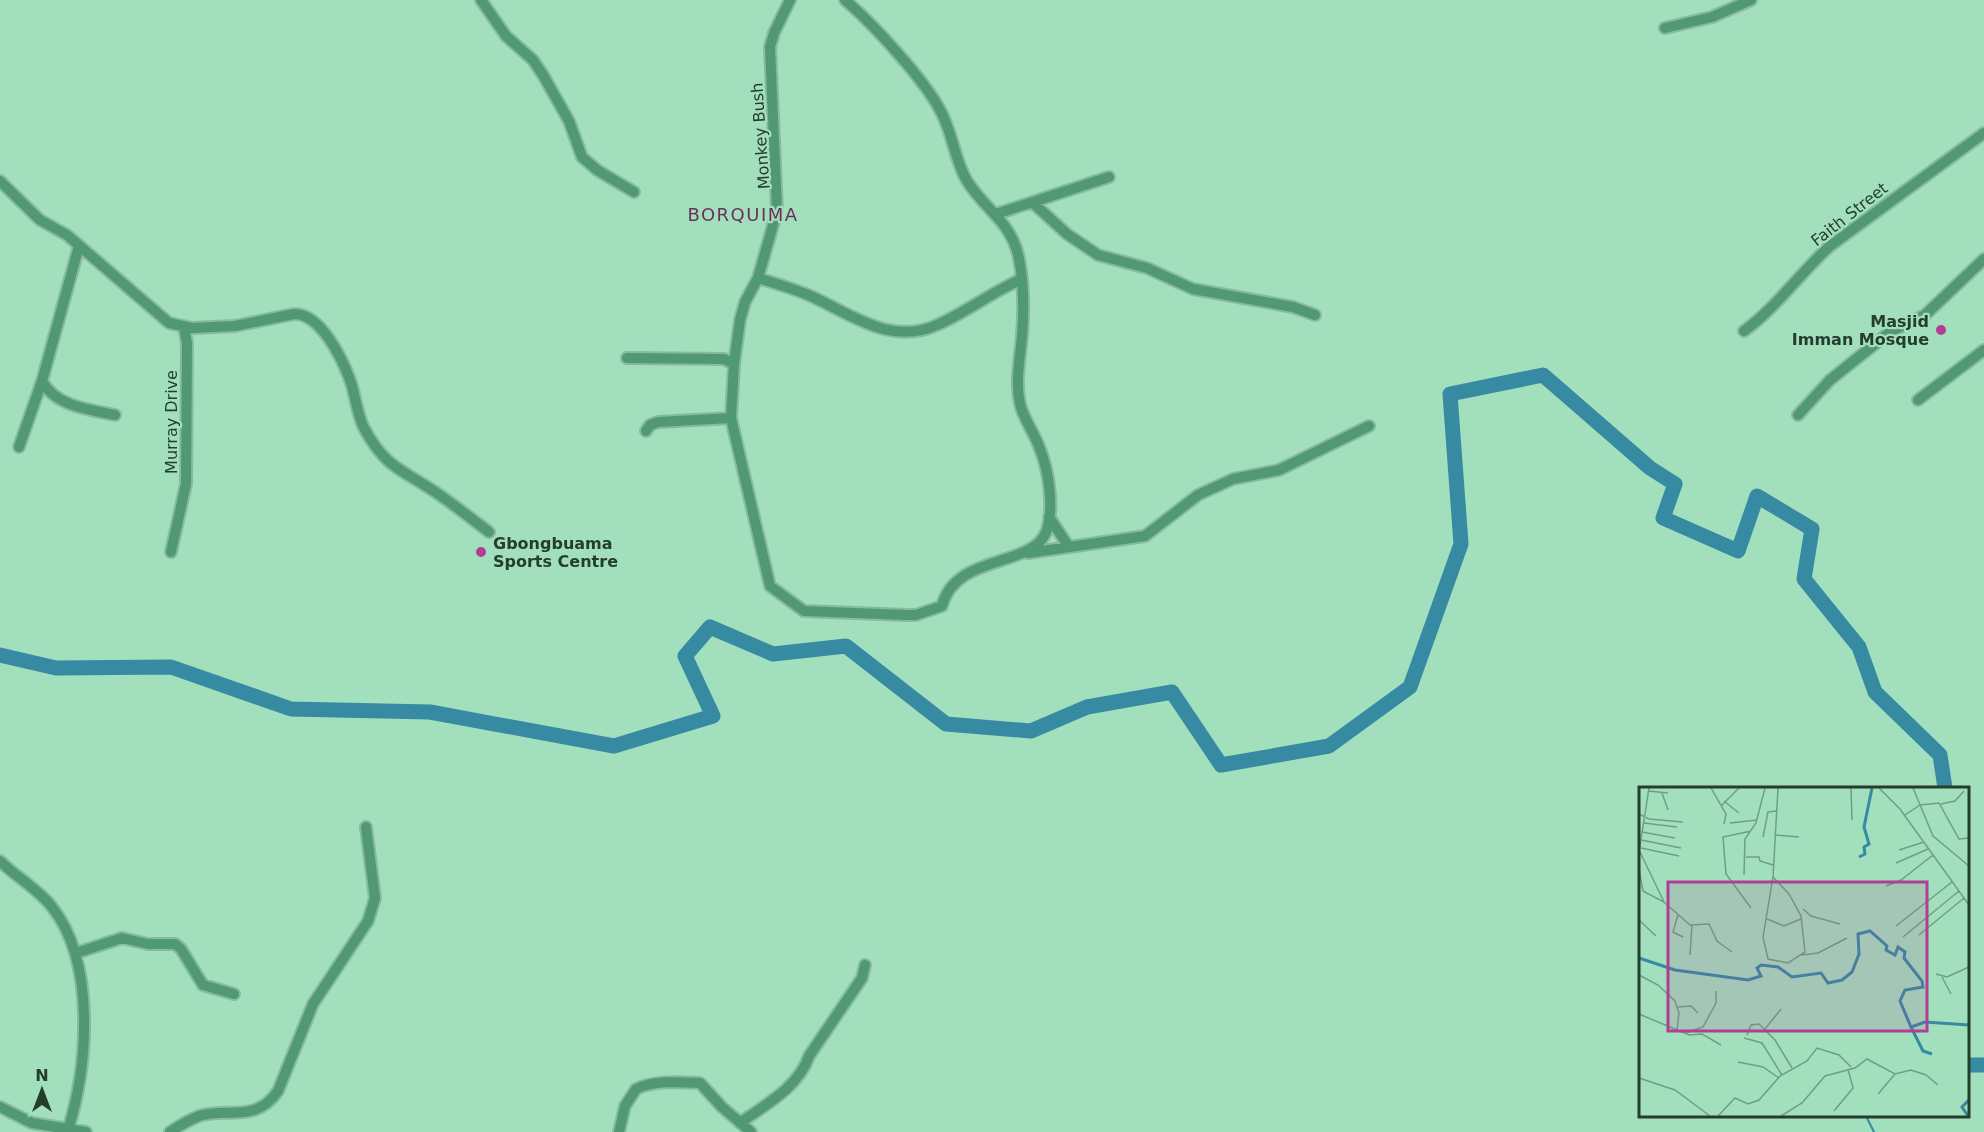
<svg xmlns="http://www.w3.org/2000/svg" width="1984" height="1132" font-family="'DejaVu Sans',sans-serif">
<style>
.lines{fill:none;stroke-linecap:round;stroke-linejoin:round}
.stream{stroke:#368aa2;stroke-width:2}
.river{stroke:#368aa2;stroke-width:15}
.street-casing{stroke:#86bb9e;stroke-width:14}
.street{stroke:#519974;stroke-width:10}
.poi-dot{fill:#b23d94;stroke:#a2dfbd;stroke-width:2}
.labels{text-anchor:middle;stroke-width:4.5;stroke-linejoin:round;paint-order:stroke}
.street-label{font-size:16px;fill:#243d2f;stroke:#a2dfbd}
.poi-label{font-size:16px;font-weight:bold;fill:#243d2f;stroke:#a2dfbd;text-anchor:end}
.neighbourhood-label{font-size:18px;letter-spacing:1.5px;fill:#6a3059;stroke:#a2dfbd}
.inset-river{fill:none;stroke:#368aa2;stroke-width:3}
.inset-road{fill:none;stroke:#709e84;stroke-width:1.5}
.view{fill:#b23d94;fill-opacity:0.15;stroke:#b23d94;stroke-width:3}
.inset-edge{fill:none;stroke:#243d2f;stroke-width:3}
</style>
<rect width="100%" height="100%" fill="#a2dfbd"/>
<g class="lines">
<!-- stream -->
<path class="stream" d="M1866,1116L1874,1132"/>
<!-- river -->
<path class="river" d="M0,655L56,668L171,667L291,709L430,712L614,746L713,716L685,656L710,627L773,654L846,646L946,724L1031,731L1087,707L1172,692L1221,765L1329,746L1410,687L1461,544L1450,394L1543,375L1650,468L1675,484L1663,518L1738,551L1757,496L1812,529L1804,579L1859,647L1875,692L1940,755L1945,788
M1968,1065H1984"/>
<defs>
<path id="street" d="M481,0L506,36L533,60L543,75L569,121L582,157L597,170L634,192
M790,0L774,33L770,47L777,211L758,278L745,302L740,320L734,364L731,418L770,586L804,611L906,615H916L942,606C956,552 1034,569 1047,530C1054,507 1049,472 1040,449C1035,434 1024,420 1020,404C1015,382 1020,358 1022,336C1024,311 1024,284 1019,259C1012,222 986,211 967,181C954,159 953,133 940,110C924,79 872,23 845,0
M1665,28L1712,17L1751,0
M0,181L40,220L67,235L169,323L192,328L235,326L294,314C320,313 342,358 350,380C356,396 356,412 364,428C387,471 405,470 441,496C457,507 473,520 489,532
M1033,203L1067,234L1098,255L1147,268L1193,289L1293,307L1315,315
M996,214L1109,177
M79,246L42,381C55,406 90,410 115,415
M758,278C774,283 791,288 806,294C847,311 889,347 937,325C965,313 992,292 1022,279
M1744,331C1777,307 1800,273 1830,246L1984,133
M627,358L724,359L734,364
M1918,400L1984,350
M1798,415L1830,380L1890,332L1925,315L1984,259
M646,431L650,425L658,422L731,418
M19,447L42,381
M1049,517L1069,547
M171,552L186,484L187,343L184,327
M1028,553L1145,536L1198,495L1233,479L1279,470L1369,426
M0,861C16,877 38,889 52,907C96,963 88,1065 68,1130
M76,953L122,938L148,944H175L181,949L203,985L234,994
M0,1107L32,1123L86,1132
M740,1123C765,1105 799,1087 809,1056L862,978L865,965
M170,1132C179,1126 189,1120 199,1116C228,1107 255,1124 278,1091L313,1004L368,921L375,898L366,827
M619,1132L625,1106L636,1089C655,1080 680,1082 700,1083L722,1107L751,1132"/>
</defs>
<!-- street casing -->
<use href="#street" class="street-casing"/>
<!-- street -->
<use href="#street" class="street"/>
</g>
<!-- markers -->
<g class="poi-dot">
<circle cx="1941" cy="330" r="6"/>
<circle cx="481" cy="552" r="6"/>
</g>
<g class="labels">
<!-- street labels -->
<g class="street-label">
<text transform="translate(760 136) rotate(-94)" y="6">Monkey Bush</text>
<text transform="translate(1849 214) rotate(-38)" y="6">Faith Street</text>
<text transform="translate(171 422) rotate(-90)" y="6">Murray Drive</text>
</g>
<!-- poi labels -->
<g class="poi-label">
<text x="1929" y="327">Masjid<tspan x="1929" dy="18">Imman Mosque</tspan></text>
<text x="493" y="549" text-anchor="start">Gbongbuama<tspan x="493" dy="18">Sports Centre</tspan></text>
</g>
<!-- neighbourhood labels -->
<g class="neighbourhood-label">
<text x="743" y="221">BORQUIMA</text>
</g>
</g>
<!-- overview -->
<g transform="translate(1639 787)">
<rect width="330" height="330" fill="#a2dfbd"/>
<path class="inset-river" d="M220,70L226,67L225,60L230,57L225,40L233,1M0,171L36,183L109,193L122,189L118,181L122,178L139,180L153,190L182,186L189,196L203,193L213,185L220,167L219,147L231,144L248,159L247,163L256,168L259,160L266,165L265,171L283,194L284,200L266,203L261,214L272,240L286,235L330,238M272,240L284,264L293,267M329,329L323,320L330,313"/>
<path class="inset-road" d="M72,1L87,27L85,37M212,1L213,33M240,1L261,22L330,118M274,1L294,49L330,79M10,4L29,6M23,6L29,23M85,14L100,26M302,17L316,14L325,4M82,19L100,1M0,27L10,32L44,35M266,28L281,18L300,16L320,52L330,51M5,36L38,40M91,36L118,33M112,44L84,50L87,87L112,121M3,45L36,51M137,48L160,50M124,50L129,25L137,24M2,53L42,61M2,61L40,69M260,63L285,55M0,65L10,1M1,65L25,115M107,70H120L121,74L134,78M257,76L289,62M0,82L4,104M105,88L106,52L117,36L126,1M134,90L150,107L162,129L166,165L149,176L129,172L124,150L134,90L139,1M247,99L262,93L294,68M4,104L25,115L51,138L70,137L78,154L93,165M164,122L172,129L201,137M39,128L34,145L44,150M128,132L145,139L162,132M0,133L17,149M257,139L313,95M280,148L325,111M264,150L320,104M51,168L53,138M163,168L179,166L208,151M297,187L308,190L330,180M0,188L19,198L36,214L40,226L38,243M303,190L312,207M39,220L52,219L59,226M0,227L50,248L63,247L82,258M126,242L142,222M47,246L64,240L77,216V204M108,248L112,238L120,237L136,253L153,281M105,251L123,256L143,288M99,275L124,280L140,291M0,291L36,303L71,329M239,307L256,287M195,324L214,301L209,282M79,329L96,311L109,317L120,313L141,289L168,274L178,261L200,268L212,280M142,329L163,316L186,289L216,281L228,272L256,287L272,283L287,288L299,298"/>
<path class="view" d="M29,95H288V244H29Z"/>
<rect width="330" height="330" class="inset-edge"/>
</g>
<!-- north arrow -->
<g transform="translate(42 1090)" stroke="#a2dfbd" stroke-width="4.5" paint-order="stroke">
<path d="M0-4.5L10 22L0 15L-10 22Z" fill="#243d2f"/>
<text y="-9" font-size="16" font-weight="bold" text-anchor="middle" fill="#243d2f">N</text>
</g>
</svg>
